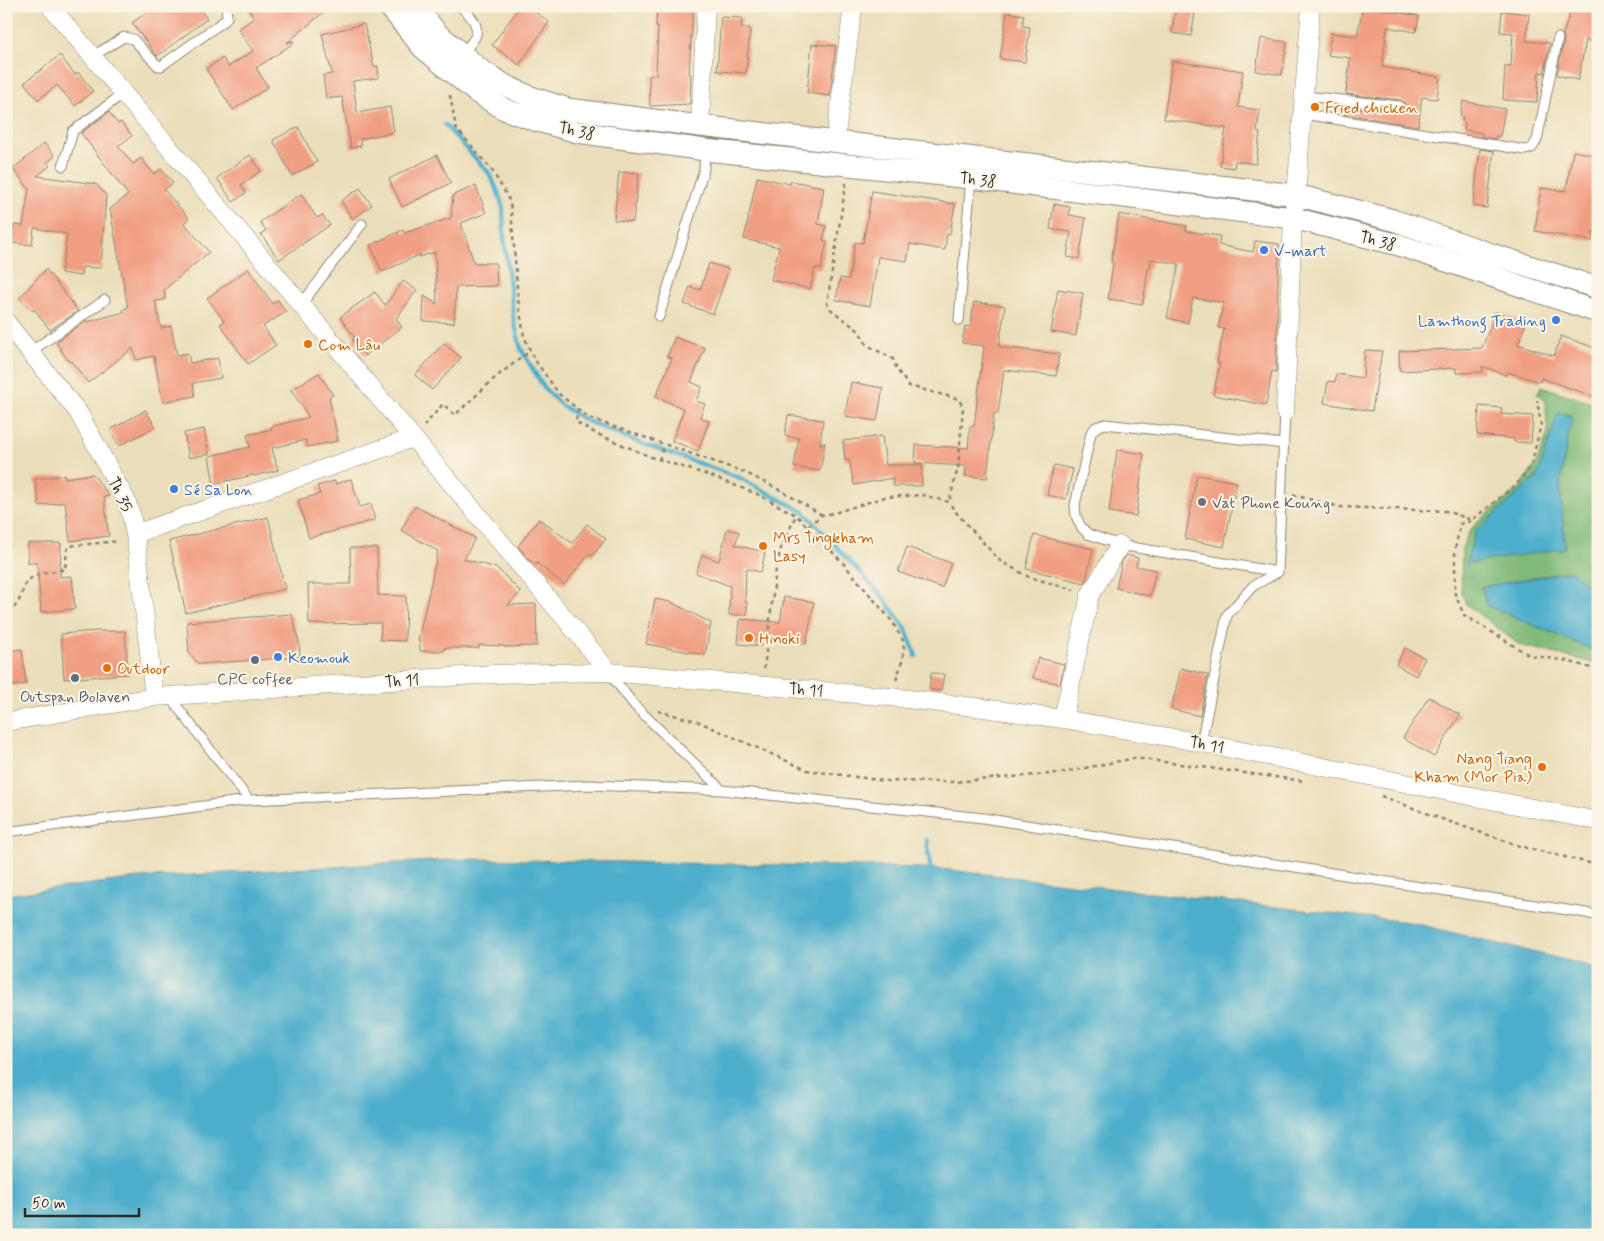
<svg xmlns="http://www.w3.org/2000/svg" width="1604" height="1241" font-family="Mynerve,sans-serif">
<style>
.forest{fill:#80ba78;stroke:#567252;fill-rule:evenodd}
.water{fill:#4dafcc;stroke:#3c6d7c}
.lines{fill:none;stroke-linecap:round;stroke-linejoin:round}
.stream{stroke:#4dafcc;stroke-width:4.5}
.building{fill:#f19f82}
.service-casing{stroke:#8b8472;stroke-width:11}
.minor-casing{stroke:#8b8472;stroke-width:19}
.tertiary-casing{stroke:#8b8472;stroke-width:23}
.path{stroke:#8b8472;stroke-width:2.5;stroke-dasharray:4 4;stroke-linecap:butt}
.service{stroke:#fff;stroke-width:9}
.minor{stroke:#fff;stroke-width:18}
.tertiary{stroke:#fff;stroke-width:21}
.food-dot{fill:#e8710a;stroke:#fcf5e5;stroke-width:2}
.shop-dot{fill:#3f7fe0;stroke:#fcf5e5;stroke-width:2}
.worship-dot{fill:#6b7280;stroke:#fcf5e5;stroke-width:2}
.service-dot{fill:#5c6f8a;stroke:#fcf5e5;stroke-width:2}
.labels{text-anchor:middle;stroke-width:4;stroke-linejoin:round;paint-order:stroke}
.food-label{font-size:16px;fill:#c56008;stroke:#fcf5e5;text-anchor:start}
.street-label{font-size:16px;fill:#2b2b2b;stroke:#fcf5e5}
.shop-label{font-size:16px;fill:#366cbe;stroke:#fcf5e5;text-anchor:start}
.worship-label{font-size:16px;fill:#5b616d;stroke:#fcf5e5;text-anchor:start}
.service-label{font-size:16px;fill:#4e5e75;stroke:#fcf5e5}
</style>
<rect width="100%" height="100%" fill="#fcf5e5"/>
<filter id="ink" filterUnits="userSpaceOnUse"><feTurbulence type="fractalNoise" baseFrequency=".02" numOctaves="2"/><feDisplacementMap in="SourceGraphic" scale="10" xChannelSelector="R" yChannelSelector="G"/><feConvolveMatrix kernelMatrix="1 2 1 2 8 2 1 2 1" color-interpolation-filters="sRGB"/></filter>
<filter id="wash" filterUnits="userSpaceOnUse"><feTurbulence type="fractalNoise" baseFrequency=".0096" numOctaves="4" result="noise"/><feDisplacementMap in="SourceGraphic" scale="20" xChannelSelector="R" yChannelSelector="G"/><feGaussianBlur stdDeviation="1.12" result="paint"/><feColorMatrix in="noise" values="0 0 0 0 0 0 0 0 0 0 0 0 0 0 0 0 0 1.4 0 .05"/><feComposite in="paint" operator="in"/></filter>
<g filter="url(#wash)">
<rect width="100%" height="100%" fill="#ebdeba"/>
<!-- forest -->
<path class="forest" d="M1541,386L1598,405V596L1571,571L1481,587L1488,606L1598,652V664L1519,645L1466,604L1461,590L1462,548L1468,534L1477,522L1519,489L1536,464L1548,433L1545,399L1537,394ZM1558,413L1572,416L1560,482L1564,548L1475,532L1537,477Z"/>
<!-- water -->
<path class="water" d="M1558,413L1572,416L1560,482L1565,548L1466,564L1475,532L1537,477Z
M1572,571L1598,596V652L1488,606L1481,587Z
M467,859L931,868L1409,922L1598,968V1235H6V895L138,878Z"/>
<g class="lines">
<!-- stream -->
<path class="stream" d="M445,125L489,173L498,192L503,208L504,237L514,321L521,349L544,388L562,406L587,421L635,441L738,477L804,512L882,596L906,629L916,656
M927,840L931,874"/>
</g>
<g id="blocks">
<!-- building -->
<path class="building" d="M155,6H198L207,19L157,56L132,23Z
M246,6H331L287,43L293,41L294,43L256,68L268,87L233,110L206,69L223,58L228,67L253,51L238,29L254,18Z
M520,6H527L549,22L519,65L492,45Z
M657,6L693,8L689,74H691L690,104L650,106L649,76L656,75L658,26H656Z
M1176,6L1196,7L1191,36L1172,33Z
M1363,6L1419,16L1416,32L1387,27L1382,67L1440,77L1437,99L1422,97L1418,126L1344,114L1345,107L1398,112L1402,111L1405,107L1404,103L1400,100L1346,94L1350,58L1328,55L1331,33L1357,36Z
M1572,6H1583L1598,11V24L1593,42L1586,40L1578,80L1557,75L1564,39L1563,35Z
M1502,11L1529,14L1526,41L1550,43L1544,73L1539,72L1537,102L1503,100L1505,66L1511,67L1513,33L1500,32Z
M1007,12L1024,15L1022,26L1030,27L1025,62L1000,59Z
M721,17L742,18L741,28H750L746,73L717,71Z
M364,24L374,67L378,66L379,78L353,81L357,113L390,107L394,132L360,139L361,146L351,148L342,97L326,99L323,75L332,74L322,34Z
M1261,38L1287,42L1282,75L1256,71Z
M812,44L836,46L830,96L807,93Z
M60,55L75,75L78,72L93,91L75,106L57,85L38,100L24,83Z
M1172,61L1243,71L1238,107L1260,110L1257,132L1260,133L1256,164L1235,161L1234,168L1220,166L1226,128L1164,119Z
M1463,101L1505,109L1500,136H1496L1495,139L1482,137V133L1464,130L1465,122L1462,121L1463,117L1460,116Z
M109,112L118,124L121,122L132,136L118,146L133,164L141,158L154,174L161,169L173,183L164,190L189,218L184,223L209,252L164,290L165,300L155,301L161,328L171,326L177,355L188,353L190,363L218,358L221,378L193,383L195,396L163,402L154,356L136,360L133,348L88,383L71,361L69,362L56,342L86,321L87,322L124,312L123,309L128,308L110,209L128,195L81,133Z
M298,127L317,162L292,176L273,140Z
M44,143L55,156L47,163L50,166L37,176L96,184L106,195L101,268L82,267L81,276L61,273L65,250L66,249L65,248L67,234L34,228L32,245L12,243L14,225L23,226L29,189L13,169Z
M1480,149L1494,151L1487,208L1473,206Z
M1573,151L1598,156V233L1593,232L1592,241L1535,231L1541,188L1566,191Z
M250,155L261,171L241,185L246,193L233,202L217,178Z
M437,155L451,183L402,207L389,179Z
M619,172L639,173L633,222L614,220Z
M757,177L790,184L791,181L824,187L818,224L826,226L823,240L827,241L821,269L815,268L810,289L771,280L779,247L744,239Z
M476,186L486,213L461,223L474,263H496L497,286L456,287L454,323L423,321L424,296L437,304L435,252L419,257L421,254L382,272L370,245L403,230L404,233L451,218L453,195Z
M360,188L372,205L353,219L341,201Z
M872,191L955,204L950,234H947L945,250L910,244L907,261L878,257L870,306L836,300L840,278L849,279L855,242L863,243Z
M301,194L317,218L322,215L330,225L279,260L261,234L266,230L260,222Z
M1054,204L1070,207L1069,215L1086,218L1079,259L1067,257L1071,232L1050,229Z
M1119,214L1187,226L1186,231L1220,236L1219,245L1253,252L1255,241L1279,244L1276,372L1272,371L1266,405L1213,395L1220,363H1217L1224,329L1218,328L1224,303L1193,298L1188,323L1167,318L1179,264L1151,259L1150,269L1148,268L1143,304L1108,299L1113,263L1111,262Z
M709,263L729,269L713,314L684,304L690,287L700,290Z
M46,269L78,311L50,330L34,309L33,311L19,298Z
M248,269L273,304L278,300L286,312L263,326L276,345L248,364L220,324L224,321L207,298Z
M403,281L417,290L396,319L402,327L365,356L352,340L355,338L340,317L375,292L385,305Z
M1058,289L1083,293L1076,336L1051,332Z
M974,302L1005,306L999,347L1059,354L1056,376L1004,370L998,414L994,413L987,478L965,476L966,466L915,463L916,445L968,448L970,426H974L984,346L962,343L965,326L970,327Z
M1496,312L1526,323L1518,344L1554,356L1561,336L1598,349V398L1541,378L1540,382L1507,372L1506,375L1482,366L1483,372L1456,373V368L1400,371L1399,351L1482,348Z
M675,337L705,348L691,382L702,387L696,401L705,404L700,417L709,421L698,451L672,441L684,409L656,396L672,358L667,357Z
M444,343L461,358L432,390L415,375Z
M1365,350L1382,351L1372,411L1324,403L1328,381L1335,382L1336,374L1363,378Z
M319,373L333,395L329,397L338,441L307,447L306,440L272,448L278,470L254,476L253,475L214,484L209,456L250,447L247,435L272,429L271,427L309,417L291,390Z
M851,382L883,388L877,421L845,416Z
M1479,406L1502,408L1501,414L1533,416L1531,443L1514,442V439L1477,435Z
M146,410L155,427L119,446L110,430Z
M788,415L823,420L820,444L825,443L820,471L794,467L799,438L785,436Z
M204,429L209,454L189,458L184,433Z
M882,436L886,465H922V486H893V478L854,485L849,460L845,461L843,441Z
M1117,450L1144,454L1136,516L1109,512Z
M1054,465L1073,469L1066,499L1047,495Z
M93,474L109,496L104,497L109,536L70,541L65,502L39,506L35,479L65,475V478Z
M1197,475L1237,482L1224,547L1185,539Z
M351,479L360,507L371,504L375,520L309,538L298,500L320,494L317,486L335,481V484Z
M415,506L475,538L464,559L497,568L521,592L508,605L536,604L537,646L504,647V646L479,645V648H444V651H420V641H418L438,551L401,530Z
M268,517L285,589L186,613L169,541Z
M539,519L572,543L587,524L606,539L592,556L589,554L564,585L537,563L536,565L529,560L518,546Z
M727,529L739,532L735,545L765,552L761,572L746,569L745,602H747V615H729L730,586L696,573L702,555L719,561Z
M1034,535L1093,549L1085,583L1026,569Z
M28,543H61L60,577L72,576L75,609L41,612L37,563H28Z
M907,547L951,563L942,588L898,572Z
M350,548H377L378,595L406,596L405,641L380,640L381,623L309,624L308,584H351Z
M1126,555L1138,558L1136,566L1156,570L1150,596L1116,588L1122,562Z
M784,597L814,602L806,644L761,636V646L738,644L740,619L780,622Z
M655,599L671,602L711,623L705,655L646,644Z
M292,614L299,642L300,657L199,664L189,653L187,622Z
M95,631H125L128,674L64,679L61,634Z
M1405,648L1425,658L1416,676L1396,665Z
M22,649L26,684L6,687V651Z
M1038,658L1064,664L1060,684L1033,678Z
M1181,668L1208,675L1200,716L1171,709Z
M931,673L944,674L941,691L929,689Z
M1429,697L1460,715L1434,757L1403,738Z"/>
</g>
</g>
<g filter="url(#ink)">
<use href="#blocks" fill-opacity="0" stroke="#8b8472" stroke-width="1"/>
<g class="lines">
<defs>
<path id="service" d="M459,6C468,12 481,25 475,37C472,43 466,49 462,54
M93,56L124,37L133,39L158,66H161L224,21L227,17L226,6
M1304,96L1399,106
M1303,114L1525,150L1532,148L1537,140L1558,38
M63,166L73,131L124,93
M301,305L362,224
M659,317L704,169L705,150
M959,320L971,178
M30,352L105,300
M1278,572L1120,545L1088,534L1081,527L1076,516L1075,505L1091,433L1096,427L1105,424L1284,444
M1278,572L1285,412
M610,674L635,706L722,790L983,818L1586,913L1598,916
M169,696L249,800
M1201,743L1227,615L1253,586L1278,572
M6,832L249,800L589,785L722,790"/>
<path id="minor" d="M50,6L583,640L609,672
M700,126L706,6
M835,142L853,6
M6,322L78,412L126,500L131,514L136,540L154,697
M1285,412L1293,218L1296,195L1311,6
M135,534L413,438
M1063,719L1090,595L1120,545
M6,722L154,697L493,674L609,672L891,697L983,708L1063,719L1186,740L1598,821"/>
<path id="tertiary" d="M389,6L423,48L476,92L504,109L537,121L577,132L705,150L971,178L1293,218L1399,245L1598,312
M415,6L437,33L482,71L506,86L531,97L568,109L700,126L1296,195L1393,220L1491,254L1598,288"/>
</defs>
<!-- service casing -->
<use href="#service" class="service-casing"/>
<!-- minor casing -->
<use href="#minor" class="minor-casing"/>
<!-- tertiary casing -->
<use href="#tertiary" class="tertiary-casing"/>
<!-- path -->
<path class="path" d="M450,95L456,128L491,169L508,197L511,208L518,299L524,336L534,359L559,394L589,418L744,472L780,490L822,515
M846,183L827,303L829,308L859,331L867,345L893,359L897,370L909,386L959,399L963,408L958,468L949,502
M578,408L576,422L595,433L651,457L711,476L757,494L796,515L843,563L891,620L904,642L903,658L896,681
M424,426L443,404L455,415L496,377L530,351
M659,460L664,445
M1293,495L1340,507L1446,511L1472,520L1516,485L1531,466L1541,424L1537,400
M1471,521L1460,524L1455,550V594L1464,615L1529,655L1567,661L1598,670
M808,526L822,515L834,513L885,497L922,495L949,502L954,510L1000,561L1029,577L1074,590
M6,610C21,609 20,592 27,582C35,572 53,572 65,569L67,551L69,546L119,541
M764,669L776,569L781,548L796,515
M658,711L697,721L807,770L885,781L953,782L1060,773L1135,758L1304,781
M1381,796L1442,819L1523,847L1590,863H1598"/>
<!-- service -->
<use href="#service" class="service"/>
<!-- minor -->
<use href="#minor" class="minor"/>
<!-- tertiary -->
<use href="#tertiary" class="tertiary"/>
</g>
</g>
<!-- markers -->
<g class="food-dot">
<circle cx="1315" cy="107" r="5"/>
<circle cx="308" cy="344" r="5"/>
<circle cx="763" cy="546" r="5"/>
<circle cx="749" cy="638" r="5"/>
<circle cx="107" cy="668" r="5"/>
<circle cx="1542" cy="767" r="5"/>
</g>
<g class="shop-dot">
<circle cx="1264" cy="250" r="5"/>
<circle cx="1556" cy="320" r="5"/>
<circle cx="174" cy="489" r="5"/>
<circle cx="278" cy="657" r="5"/>
</g>
<circle class="worship-dot" cx="1202" cy="502" r="5"/>
<g class="service-dot">
<circle cx="255" cy="660" r="5"/>
<circle cx="75" cy="678" r="5"/>
</g>
<g class="labels">
<!-- food labels -->
<g class="food-label">
<text x="1325" y="113">Fried chicken</text>
<text x="318" y="350">Com Lâu</text>
<text x="773" y="543">Mrs Tingkham<tspan x="773" dy="18">Lasy</tspan></text>
<text x="759" y="644">Hinoki</text>
<text x="117" y="674">Outdoor</text>
<text x="1532" y="764" text-anchor="end">Nang Tiang<tspan x="1532" dy="18">Kham (Mor Pia)</tspan></text>
</g>
<!-- street labels -->
<g class="street-label">
<text transform="translate(577 130) rotate(12)" y="6">Th 38</text>
<text transform="translate(978 179) rotate(7)" y="6">Th 38</text>
<text transform="translate(1378 240) rotate(15)" y="6">Th 38</text>
<text transform="translate(121 494) rotate(65)" y="6">Th 35</text>
<text transform="translate(402 680) rotate(-4)" y="6">Th 11</text>
<text transform="translate(806 689) rotate(5)" y="6">Th 11</text>
<text transform="translate(1207 744) rotate(11)" y="6">Th 11</text>
</g>
<!-- shop labels -->
<g class="shop-label">
<text x="1274" y="256">V-mart</text>
<text x="1546" y="326" text-anchor="end">Lamthong Trading</text>
<text x="184" y="495">Sé Sa Lon</text>
<text x="288" y="663">Keomouk</text>
</g>
<!-- worship labels -->
<g class="worship-label">
<text x="1212" y="508">Vat Phone Koung</text>
</g>
<!-- service labels -->
<g class="service-label">
<text x="255" y="684">CPC coffee</text>
<text x="75" y="702">Outspan Bolaven</text>
</g>
</g>
<!-- margin -->
<rect width="1604" height="1241" fill="none" stroke="#fcf5e5" stroke-width="25"/>
<!-- scale -->
<path d="M25 1208v8h114v-8" fill="none" stroke="#2b2b2b" stroke-width="2.5"/>
<text x="32" y="1208" font-size="15" fill="#2b2b2b" stroke="#fcf5e5" stroke-width="4" paint-order="stroke">50 m</text>
</svg>
